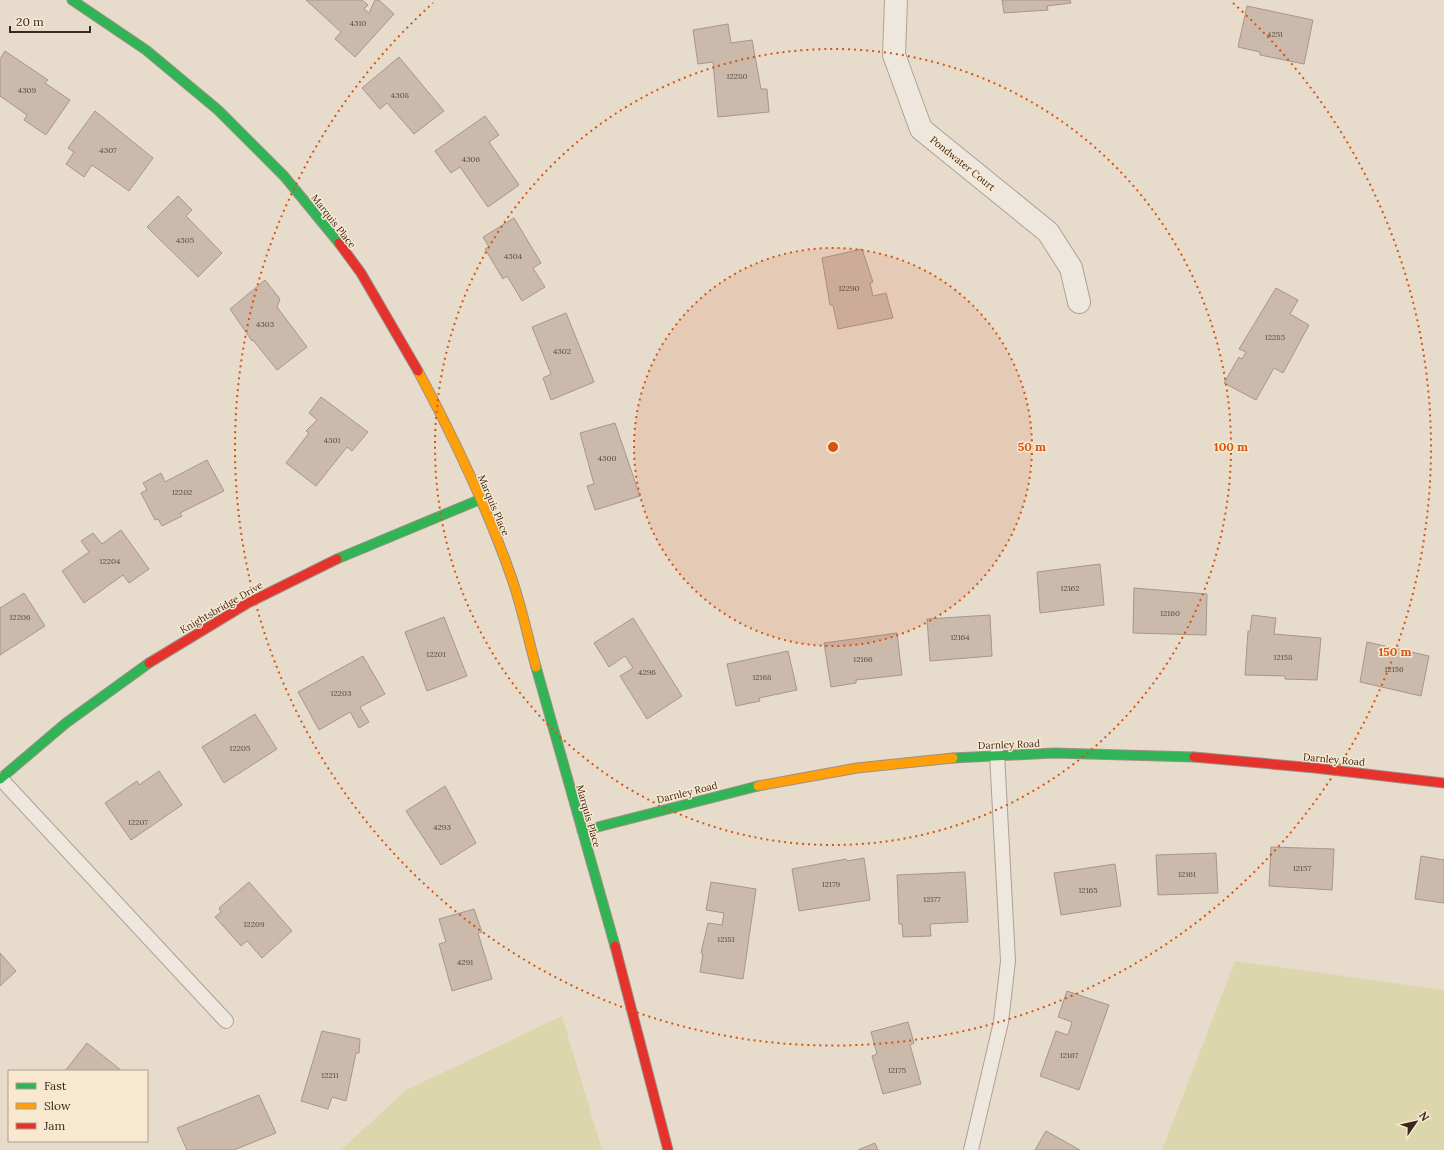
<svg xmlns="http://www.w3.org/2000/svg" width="1444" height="1150" font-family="Lora,serif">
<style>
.green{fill:#dbd6ac}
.building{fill:#cbb9ac;stroke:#a7968b}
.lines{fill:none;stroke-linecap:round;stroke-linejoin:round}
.lane-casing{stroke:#aca195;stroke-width:16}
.street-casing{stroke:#aca195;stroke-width:24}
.fast-casing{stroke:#9b9085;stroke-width:11}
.slow-casing{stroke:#9b9085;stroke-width:11}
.jam-casing{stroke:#9b9085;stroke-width:11}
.lane{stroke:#eee7de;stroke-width:14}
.street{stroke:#eee7de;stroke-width:22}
.fast{stroke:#30b455;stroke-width:9}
.slow{stroke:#ff9f0a;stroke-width:9}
.jam{stroke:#e5322d;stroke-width:9}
.ring{fill:none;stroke:#d7540e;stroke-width:2;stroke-dasharray:2 4}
.labels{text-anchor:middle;stroke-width:3;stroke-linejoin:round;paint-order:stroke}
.number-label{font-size:8px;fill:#5f4c40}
.street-label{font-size:10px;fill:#3b271c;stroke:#f9e8d0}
.centre{fill:#d7540e;stroke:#f9e8d0;stroke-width:2}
.ring-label{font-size:12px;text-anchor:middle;font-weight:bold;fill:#d7540e;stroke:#f9e8d0;stroke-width:3;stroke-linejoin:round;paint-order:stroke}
</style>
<rect width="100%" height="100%" fill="#e7dccc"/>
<!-- green -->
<path class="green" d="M1235,961L1444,990V1150H1162Z
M562,1016L602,1150H341L406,1090Z"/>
<!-- building -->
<path class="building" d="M306,0H362L368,5L364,9L369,13L375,0H379L394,14L355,57L335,39L341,32Z
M1002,0H1070L1071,3L1047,6L1048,10L1004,13Z
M1247,6L1313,20L1304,64L1260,55V52L1238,47Z
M728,24L731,43L752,40L761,89H767L769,112L718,117L713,62L698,64L693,30Z
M5,51L48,80L45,83L70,100L46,135L24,120L27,115L0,96V59Z
M399,57L444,111L414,134L387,103L380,109L362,88Z
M95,111L153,158L129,191L92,165L84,177L66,164L74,152L68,148Z
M485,116L499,135L489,142L519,185L488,207L460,167L451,173L435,151Z
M178,196L192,210L186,216L222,253L198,277L147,227Z
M514,218L541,263L533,268L545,287L522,301L507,276L503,279L485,249L489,247L483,237Z
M862,249L873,282L870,283L873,296L886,293L893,318L838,329L833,305H830L822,258Z
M265,280L280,299L277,307L307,347L277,370L253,340L252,341L230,309Z
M1276,288L1298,300L1290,314L1309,325L1283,373L1274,368L1256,400L1224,383L1239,357L1242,359L1246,352L1239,349Z
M566,313L594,382L551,400L543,378L551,374L532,327Z
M321,397L368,432L352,451L347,447L316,486L286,463L309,433L306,431L317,420L309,413Z
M615,423L640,496L595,510L587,486L594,484L580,433Z
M207,460L224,491L180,513L182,516L162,526L158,519L155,520L141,493L147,490L143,483L161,473L165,482Z
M121,530L149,569L129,583L123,575L84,603L62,571L89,552L81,541L93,533L102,544Z
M1100,564L1104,605L1040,613L1037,572Z
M1134,588L1207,594L1206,635L1133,633Z
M24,593L45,626L0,655V608Z
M990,615L992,656L930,661L927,619Z
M1252,615L1276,618L1274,634L1321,638L1317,680L1285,679V676L1245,675L1248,631H1250Z
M444,617L467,676L427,691L405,632Z
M633,618L682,696L647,719L620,676L633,668L625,656L609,667L594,643Z
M897,633L902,675L856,680V683L831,687L824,643Z
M1367,642L1429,656L1421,696L1360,682Z
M788,651L797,690L759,698L760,701L736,706L727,664Z
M363,656L385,694L360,707L369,722L359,728L350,712L319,730L298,692Z
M255,714L277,749L224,783L202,747Z
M159,771L182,805L131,840L105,803L137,781L139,785Z
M445,786L476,843L441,865L406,811Z
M1271,847L1334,849L1332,890L1269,886Z
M1216,853L1218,893L1158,895L1156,855Z
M1421,856L1444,860V903L1415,899Z
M864,858L870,900L799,911L792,869L846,859L847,861Z
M1115,864L1121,906L1061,915L1054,873Z
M965,872L968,922L930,924L931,936L903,937L902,924H899L897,875Z
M249,882L292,931L262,958L247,941L241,946L215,917L221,912L219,908Z
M711,882L756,889L743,979L700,972L703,954L701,953L708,923L722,925L724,913L706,910Z
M474,909L482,932L478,933L492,979L452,991L439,944L446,942L439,919Z
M0,953L16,971L0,986Z
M1067,991L1109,1005L1079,1090L1040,1076L1056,1031L1068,1035L1072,1022L1058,1017Z
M908,1022L914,1043L910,1045L921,1084L883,1094L872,1056L877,1054L871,1032Z
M322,1031L360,1039L359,1053H356L346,1101L332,1097L328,1109L301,1101Z
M87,1043L122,1071H65Z
M259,1095L276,1133L234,1150H187L177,1128Z
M1046,1131L1080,1150H1035Z
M875,1143L878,1150H858Z"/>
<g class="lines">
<defs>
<path id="lane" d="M1,779L226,1021
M971,1150L1001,1022L1008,961L997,754"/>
<path id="street" d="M896,0L894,55L921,129L1048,232L1071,268L1079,302"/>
<path id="fast" d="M72,0L146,50L218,110L284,176L339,243
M337,559L481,499
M536,667L615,946
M953,758L1054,753L1194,757
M0,779L66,723L149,663
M582,831L758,786"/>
<path id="slow" d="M418,371C454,438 487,507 512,579C522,608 528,638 536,667
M758,786L857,768L953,758"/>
<path id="jam" d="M339,243L361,273L418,371
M149,663L248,603L337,559
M1194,757L1315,768L1444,783
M615,946L668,1150"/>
</defs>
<!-- lane casing -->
<use href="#lane" class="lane-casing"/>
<!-- street casing -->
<use href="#street" class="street-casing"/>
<!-- fast casing -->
<use href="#fast" class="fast-casing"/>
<!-- slow casing -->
<use href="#slow" class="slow-casing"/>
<!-- jam casing -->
<use href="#jam" class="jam-casing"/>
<!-- lane -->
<use href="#lane" class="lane"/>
<!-- street -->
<use href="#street" class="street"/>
<!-- fast -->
<use href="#fast" class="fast"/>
<!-- slow -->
<use href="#slow" class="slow"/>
<!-- jam -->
<use href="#jam" class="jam"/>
</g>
<!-- distance rings -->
<circle cx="833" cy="447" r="199" fill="#d7540e" fill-opacity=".12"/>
<g class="ring">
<circle cx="833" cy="447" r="199"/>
<circle cx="833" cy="447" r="398"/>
<path d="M1233 3A598 598 0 1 1 433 3"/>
</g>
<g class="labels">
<!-- number labels -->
<g class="number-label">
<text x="358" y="26">4310</text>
<text x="1275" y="37">4251</text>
<text x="737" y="79">12280</text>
<text x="27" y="93">4309</text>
<text x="400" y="98">4308</text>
<text x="108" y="153">4307</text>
<text x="471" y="162">4306</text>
<text x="185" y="243">4305</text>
<text x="513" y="259">4304</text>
<text x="849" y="291">12290</text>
<text x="265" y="327">4303</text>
<text x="1275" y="340">12285</text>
<text x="562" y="354">4302</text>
<text x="332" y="443">4301</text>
<text x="607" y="461">4300</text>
<text x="182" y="495">12202</text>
<text x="110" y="564">12204</text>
<text x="1070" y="591">12162</text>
<text x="1170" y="616">12160</text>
<text x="20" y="620">12206</text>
<text x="960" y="640">12164</text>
<text x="436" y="657">12201</text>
<text x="1283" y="660">12158</text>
<text x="863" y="662">12166</text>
<text x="1394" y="672">12156</text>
<text x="647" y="675">4296</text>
<text x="762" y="680">12168</text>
<text x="341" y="696">12203</text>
<text x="240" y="751">12205</text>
<text x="138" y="825">12207</text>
<text x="442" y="830">4293</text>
<text x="1302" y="871">12157</text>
<text x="1187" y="877">12161</text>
<text x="831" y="887">12179</text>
<text x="1088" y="893">12165</text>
<text x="932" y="902">12177</text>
<text x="254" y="927">12209</text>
<text x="726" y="942">12181</text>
<text x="465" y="965">4291</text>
<text x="1069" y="1058">12167</text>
<text x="897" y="1073">12175</text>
<text x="330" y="1078">12211</text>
</g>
<!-- street labels -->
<g class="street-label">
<text transform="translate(963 163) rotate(39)" y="4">Pondwater Court</text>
<text transform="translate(334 221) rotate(52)" y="4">Marquis Place</text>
<text transform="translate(494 505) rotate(67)" y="4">Marquis Place</text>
<text transform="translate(221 607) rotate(-30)" y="4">Knightsbridge Drive</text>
<text transform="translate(1009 744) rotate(-2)" y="4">Darnley Road</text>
<text transform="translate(1334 759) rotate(5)" y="4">Darnley Road</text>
<text transform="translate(687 792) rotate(-14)" y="4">Darnley Road</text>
<text transform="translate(589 816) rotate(74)" y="4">Marquis Place</text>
</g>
</g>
<circle cx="833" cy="447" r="6" class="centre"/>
<g class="ring-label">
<text x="1032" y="451">50 m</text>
<text x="1231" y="451">100 m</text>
<text x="1395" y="656">150 m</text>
</g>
<!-- legend -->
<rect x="8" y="1070" width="140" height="72" fill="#f9e8d0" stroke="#ad9b88"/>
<rect x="16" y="1083" width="20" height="6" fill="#30b455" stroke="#ad9b88"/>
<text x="44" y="1090" font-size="12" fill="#3b271c">Fast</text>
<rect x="16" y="1103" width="20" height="6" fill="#ff9f0a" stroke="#ad9b88"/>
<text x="44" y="1110" font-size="12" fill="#3b271c">Slow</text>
<rect x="16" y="1123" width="20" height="6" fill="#e5322d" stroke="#ad9b88"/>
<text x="44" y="1130" font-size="12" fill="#3b271c">Jam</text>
<!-- north arrow -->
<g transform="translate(1416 1122) rotate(56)" stroke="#f9e8d0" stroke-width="3" paint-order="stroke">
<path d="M0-3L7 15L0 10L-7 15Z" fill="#3b271c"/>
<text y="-6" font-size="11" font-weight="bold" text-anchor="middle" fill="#3b271c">N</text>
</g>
<!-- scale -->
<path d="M10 26v6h80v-6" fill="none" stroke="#3b271c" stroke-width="2"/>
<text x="16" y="26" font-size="12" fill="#3b271c" stroke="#f9e8d0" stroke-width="3" paint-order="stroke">20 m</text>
</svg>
